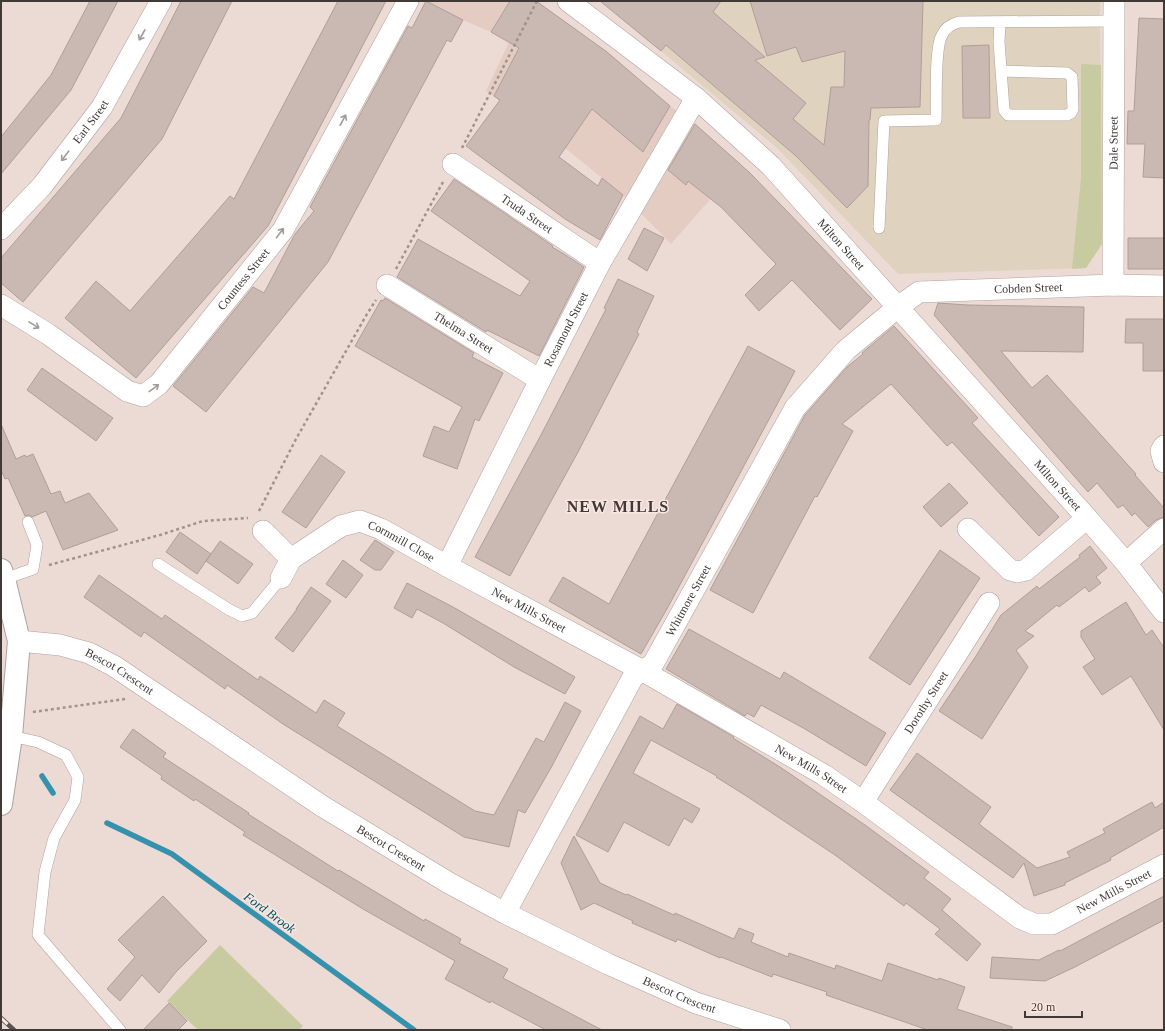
<svg xmlns="http://www.w3.org/2000/svg" width="1165" height="1031" font-family="Georgia,serif">
<style>
.commercial{fill:#e4ccc3}
.education{fill:#dfd3bf}
.green{fill:#c7cb9f}
.lines{fill:none;stroke-linecap:round;stroke-linejoin:round}
.stream{stroke:#3691ad;stroke-width:5.5}
.building{fill:#cab8b3;stroke:#af9e99}
.lane-casing{stroke:#b2a19b;stroke-width:12}
.street-casing{stroke:#b2a19b;stroke-width:22}
.secondary-casing{stroke:#b2a19b;stroke-width:24}
.path{stroke:#9f938d;stroke-width:2.5;stroke-dasharray:3 3;stroke-linecap:butt}
.lane{stroke:#fff;stroke-width:11}
.street{stroke:#fff;stroke-width:21}
.secondary{stroke:#fff;stroke-width:22}
.rail-casing{stroke:#5c5350;stroke-width:4.5}
.rail{stroke:#f9e8e1;stroke-width:3;stroke-dasharray:9;stroke-linecap:butt}
.oneway{stroke:#a09c9a}
.labels{text-anchor:middle;stroke-width:3;stroke-linejoin:round;paint-order:stroke}
.street-label{font-size:12px;fill:#403936;stroke:#f9e8e1}
.water-label{font-size:13px;font-style:italic;fill:#005064;stroke:#f9e8e1}
.district-label{font-size:16px;font-weight:bold;letter-spacing:1px;fill:#403936;stroke:#f9e8e1}
</style>
<rect width="100%" height="100%" fill="#ecdbd4"/>
<!-- commercial -->
<path class="commercial" d="M426,1H539L542,5L607,52L670,106L695,124L741,164L671,244L623,195L565,148L486,91L509,42L491,32L463,20Z"/>
<!-- education -->
<path class="education" d="M703,1H1100L1102,244L1086,268L898,274L777,148L661,51Z"/>
<!-- green -->
<path class="green" d="M1081,64L1101,65L1102,244L1086,268L1072,269L1081,179Z
M220,945L303,1026L299,1030H198L167,1001Z"/>
<g class="lines">
<!-- stream -->
<path class="stream" d="M42,776L53,793
M107,823L172,854L414,1030"/>
</g>
<!-- building -->
<path class="building" d="M90,1H118L71,90L1,174V137L51,75Z
M181,1H232L162,139L23,302L1,283V258L121,118Z
M338,1H386L268,226L136,378L65,318L96,281L130,311L230,196L234,199Z
M426,1L463,20L451,42L447,40L328,262L206,412L173,386L253,287L264,293L295,234L314,211L310,207L408,26L412,28Z
M510,1H536L607,52L670,106L643,152L592,109L559,157L598,186L602,178L623,195L600,240L565,219L466,146L500,100L494,96L519,48L491,32Z
M600,1H721L713,12L765,57L755,60L806,103L793,119L824,145L831,87H844L845,51L802,62L796,47L767,56L750,1H923L920,107L871,108L870,120H869L868,186L847,208L796,156L666,45L661,51Z
M1139,18L1164,19V178L1143,177L1145,144H1127L1128,111H1134Z
M989,45L990,118H963L962,46Z
M695,124L750,173L872,299L840,330L792,280L759,311L745,295L776,264L721,207L688,181L686,185L668,170Z
M454,179L553,246L552,247L564,254L584,267L539,356L487,330L486,332L397,277L418,239L520,296L530,281L431,211Z
M644,228L664,238L647,271L628,259Z
M1128,238H1164V269H1128Z
M618,279L654,296L637,332L639,334L578,452L510,576L475,557L542,433L606,309L604,308Z
M385,298L474,353L472,357L503,373L479,421L475,419L457,469L423,456L434,426L449,432L462,407L355,346L381,300L383,301Z
M938,303L968,305L1084,307L1083,352L1001,351L1032,388L1047,375L1136,474L1135,475L1164,508V517L1156,520L1148,527L1135,513L1132,516L1123,505L1118,508L1097,483L1088,492L934,315Z
M1126,319H1164V371H1143V343H1125Z
M894,326L978,418L972,423L1059,517L1039,536L952,442L947,446L891,384L842,424L853,431L817,497L815,496L753,613L710,590L805,415L847,367L863,354L862,353Z
M748,346L795,371L668,607L641,654L549,601L563,577L609,604Z
M42,368L113,418L96,441L27,390Z
M1,424L16,459L25,455L26,457L33,454L51,494L60,491L65,503L89,493L118,530L63,550L46,511L32,517L29,515L25,516L8,478L5,479L1,470Z
M321,455L345,472L306,528L282,512Z
M949,483L968,503L941,527L923,507Z
M180,532L211,554L197,574L166,552Z
M375,540L394,552L381,570H375L360,560Z
M220,541L253,564L238,584L206,561Z
M1090,546L1107,568L1096,577L1101,583L1089,592L1085,587L1059,607L1057,605L1025,631L1034,636L1016,650L1028,667L982,739L939,711L976,656L1001,615L1037,586L1039,589L1080,557L1079,555Z
M940,550L980,578L910,685L869,658Z
M343,560L363,575L346,598L326,584Z
M99,575L162,619L165,615L258,680L260,676L316,713L324,700L345,713L337,726L475,811L494,815L536,738L544,742L565,702L581,711L552,766L525,813L518,810L509,847L464,837L283,724L227,685L225,689L144,632L141,637L84,597Z
M407,583L453,607L575,677L565,694L514,667L443,623L417,609L412,618L394,608Z
M311,587L331,601L293,652L275,638L297,609H296Z
M1126,602L1146,635L1152,630L1164,648V730L1131,676L1102,695L1083,667L1095,659L1081,637V631Z
M689,629L780,679L784,672L886,733L866,766L805,729L761,705L754,717L747,713L745,716L666,669Z
M677,704L734,737L733,738L780,767L865,825L929,872L924,878L951,899L942,910L981,944L967,961L935,934L940,929L906,903L904,906L835,855L748,797L716,777L717,776L651,740L633,773L700,809L692,823L684,818L669,846L624,822L608,852L576,835L640,716L663,729Z
M133,729L166,753L163,757L249,813L248,814L338,871L339,870L424,921L425,919L461,939L459,943L508,969L503,978L602,1030H546L491,1001L490,1003L445,979L455,961L363,909L243,835L245,832L195,799L194,801L161,779L162,776L120,747Z
M917,753L991,807L979,824L1037,868L1070,857L1067,852L1105,833L1103,829L1152,802L1155,808L1164,802V827L1110,858L1111,860L1065,883V885L1034,896L1024,863L1013,878L890,790Z
M574,836L600,883L626,895L627,894L674,915L675,913L734,939L739,928L754,934L751,942L788,957L789,953L835,969L836,965L882,981L888,963L938,980L939,978L965,987L957,1009L1012,1027V1030H928L826,995L827,992L773,974L772,977L721,957L720,958L677,939L676,942L632,923L633,921L594,903L581,910L561,863Z
M163,896L207,941L176,972L159,993L142,975L120,1001L107,989L135,957L118,940Z
M1164,896V920L1075,967L1045,981L990,978L992,957L1039,960L1059,950L1060,951Z
M169,1003L187,1021L178,1030H143Z"/>
<g class="lines">
<defs>
<path id="lane" d="M1000,22L999,42L1004,110L1008,115H1067L1071,113L1073,109L1072,77L1067,73L1002,71
M879,228L884,121L936,120C937,101 934,49 942,35C945,28 952,24 959,22L1114,21
M158,564L228,609L242,616L252,613L281,578
M4,579L33,569L37,545L28,522
M11,736L38,742L66,755L78,777L75,800L54,838L45,872L38,935L120,1030"/>
<g id="street">
<path id="s1" d="M568,1L696,98L771,166L1087,518L1126,563L1164,612"/>
<path id="s2" d="M453,164L600,263"/>
<path id="s3" d="M1,229L42,186L102,107L161,1"/>
<path id="s4" d="M387,285L540,380"/>
<path id="s5" d="M1113,285L1114,1"/>
<path id="s6" d="M1,305L48,334L127,391L143,396L159,384L283,230L408,1"/>
<path d="M1164,446L1161,451L1164,462"/>
<path d="M968,529L1010,570L1017,572L1026,570L1087,518"/>
<path d="M263,531L291,559"/>
<path d="M1126,563L1164,529"/>
<path id="s7" d="M447,566L540,380L600,263L696,98"/>
<path id="s8" d="M281,578L291,559L341,526L360,521L381,529L447,566L643,671L824,775L863,802L1020,918L1034,924H1052L1164,865"/>
<path id="s9" d="M19,641L60,645L89,653L114,666L322,806L449,883L505,913L608,964L696,1003L780,1030"/>
<path id="s10" d="M863,802L989,603"/>
<path id="s11" d="M505,913L633,677L653,664L795,408L846,350L898,307L919,292L1113,285L1164,286"/>
</g>
<path id="secondary" d="M1,570L4,579L19,641L11,736L1,804"/>
</defs>
<!-- lane casing -->
<use href="#lane" class="lane-casing"/>
<!-- street casing -->
<use href="#street" class="street-casing"/>
<!-- secondary casing -->
<use href="#secondary" class="secondary-casing"/>
<!-- path -->
<path class="path" d="M462,148L537,1
M396,269L443,182
M259,511L296,439L367,314L376,300
M49,565L160,535L203,521L248,518
M33,712L125,699"/>
<!-- lane -->
<use href="#lane" class="lane"/>
<!-- street -->
<use href="#street" class="street"/>
<!-- secondary -->
<use href="#secondary" class="secondary"/>
<defs>
<path id="rail" d="M1,1018L14,1030"/>
</defs>
<!-- rail casing -->
<use href="#rail" class="rail-casing"/>
<!-- rail -->
<use href="#rail" class="rail"/>
</g>
<!-- one-way arrows -->
<defs><path id="oneway-shaft" d="M-6 0H5M1.5-3L5.5 0L1.5 3" fill="none" stroke-width="1.6" stroke-linecap="round" stroke-linejoin="round"/></defs>
<g class="oneway">
<use href="#oneway-shaft" transform="translate(142 35) rotate(119)"/>
<use href="#oneway-shaft" transform="translate(343 120) rotate(-61)"/>
<use href="#oneway-shaft" transform="translate(65 156) rotate(127)"/>
<use href="#oneway-shaft" transform="translate(280 233) rotate(-53)"/>
<use href="#oneway-shaft" transform="translate(34 325) rotate(31)"/>
<use href="#oneway-shaft" transform="translate(154 388) rotate(-36)"/>
</g>
<g class="labels">
<!-- street labels -->
<g class="street-label">
<text dy="4" stroke="none"><textPath href="#s3" startOffset="140">Earl Street</textPath></text>
<text dy="4" stroke="none"><textPath href="#s5" startOffset="142">Dale Street</textPath></text>
<text dy="4" stroke="none"><textPath href="#s2" startOffset="89">Truda Street</textPath></text>
<text dy="4" stroke="none"><textPath href="#s1" startOffset="367">Milton Street</textPath></text>
<text dy="4" stroke="none"><textPath href="#s6" startOffset="324">Countess Street</textPath></text>
<text dy="4" stroke="none"><textPath href="#s11" startOffset="865">Cobden Street</textPath></text>
<text dy="4" stroke="none"><textPath href="#s7" startOffset="265">Rosamond Street</textPath></text>
<text dy="4" stroke="none"><textPath href="#s4" startOffset="90">Thelma Street</textPath></text>
<text dy="4" stroke="none"><textPath href="#s1" startOffset="691">Milton Street</textPath></text>
<text dy="4" stroke="none"><textPath href="#s8" startOffset="147">Cornmill Close</textPath></text>
<text dy="4" stroke="none"><textPath href="#s11" startOffset="365">Whitmore Street</textPath></text>
<text dy="4" stroke="none"><textPath href="#s8" startOffset="292">New Mills Street</textPath></text>
<text dy="4" stroke="none"><textPath href="#s9" startOffset="107">Bescot Crescent</textPath></text>
<text dy="4" stroke="none"><textPath href="#s10" startOffset="118">Dorothy Street</textPath></text>
<text dy="4" stroke="none"><textPath href="#s8" startOffset="616">New Mills Street</textPath></text>
<text dy="4" stroke="none"><textPath href="#s9" startOffset="431">Bescot Crescent</textPath></text>
<text dy="4" stroke="none"><textPath href="#s8" startOffset="976">New Mills Street</textPath></text>
<text dy="4" stroke="none"><textPath href="#s9" startOffset="755">Bescot Crescent</textPath></text>
</g>
<!-- water labels -->
<g class="water-label">
<text transform="translate(270 912) rotate(36)" y="5">Ford Brook</text>
</g>
<!-- district labels -->
<g class="district-label">
<text x="618" y="512">NEW MILLS</text>
</g>
</g>
<!-- border -->
<rect width="1165" height="1031" fill="none" stroke="#403936" stroke-width="4"/>
<!-- scale -->
<path d="M1025 1011v6h57v-6" fill="none" stroke="#403936" stroke-width="2"/>
<text x="1031" y="1011" font-size="12" fill="#403936" stroke="#f9e8e1" stroke-width="3" paint-order="stroke">20 m</text>
</svg>
